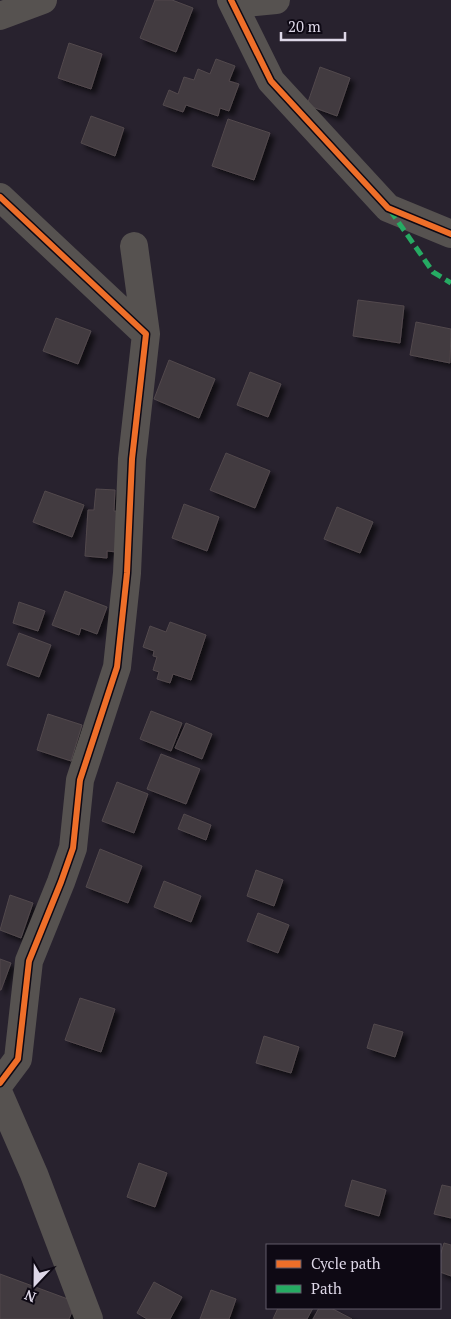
<svg xmlns="http://www.w3.org/2000/svg" width="451" height="1319" font-family="'PT Serif',serif">
<style>
.building{fill:#423a3f;stroke:#52494d;filter:url(#shadow)}
.lines{fill:none;stroke-linecap:round;stroke-linejoin:round}
.minor{stroke:#565250;stroke-width:28}
.quiet{stroke:#26ab63;stroke-width:5;stroke-dasharray:10 5;stroke-linecap:butt}
.cycleway-casing{stroke:#0e0914;stroke-width:9}
.cycleway{stroke:#ee6e29;stroke-width:6}
</style>
<defs>
<filter id="shadow"><feDropShadow dx="4.5" dy="4.5" stdDeviation="2.5" flood-color="#0009"/></filter>
</defs>
<rect width="100%" height="100%" fill="#28222e"/>
<!-- building -->
<path class="building" d="M155,0H172L193,8L176,52L140,38Z
M69,43L102,54L91,89L58,78Z
M216,59L235,66L229,81L239,84L229,111L220,108L218,116L186,105L183,112L163,105L169,90L178,94L184,77L194,80L198,69L210,74Z
M320,67L350,78L337,116L307,105Z
M91,116L124,128L115,156L81,143Z
M228,119L270,133L254,180L212,166Z
M358,300L404,306L400,343L353,336Z
M56,318L91,331L78,364L43,351Z
M416,322L451,329L450,363L410,355Z
M169,360L215,379L199,418L154,399Z
M250,372L281,384L268,417L237,405Z
M226,453L270,471L255,508L210,490Z
M96,489L115,490L114,511L120,512L117,552L107,551V558L85,556L88,510H94Z
M45,491L84,505L72,537L33,522Z
M184,504L219,517L207,551L172,538Z
M337,507L373,522L360,553L324,539Z
M65,591L107,607L97,634L81,628L79,635L52,625Z
M19,602L45,611L38,631L13,623Z
M170,622L206,635L191,680L173,674L170,683L157,679L159,672L153,670L157,657L153,656L154,651L143,647L150,626L166,632Z
M19,633L51,645L39,677L7,665Z
M151,711L182,723L171,751L140,739Z
M48,714L82,725L71,761L37,750Z
M186,723L212,734L202,759L175,748Z
M161,754L200,769L186,804L147,789Z
M117,782L148,794L134,833L102,821Z
M184,814L211,825L206,840L178,829Z
M100,849L142,866L128,903L86,887Z
M256,870L283,880L274,906L247,896Z
M164,881L201,896L191,922L154,907Z
M10,895L33,903L21,938L0,930Z
M258,913L289,925L278,953L247,941Z
M0,959L11,963L1,990H0Z
M80,998L115,1009L101,1052L65,1040Z
M374,1024L403,1032L395,1057L367,1048Z
M264,1036L299,1047L291,1073L256,1063Z
M139,1163L167,1173L155,1207L127,1197Z
M352,1180L386,1190L379,1216L345,1206Z
M442,1185L451,1187V1218L434,1214Z
M444,1243L451,1245V1276L440,1272V1256Z
M0,1274L76,1302L69,1319H0Z
M154,1282L182,1297L170,1319H147L137,1313Z
M211,1290L236,1299L229,1319H200Z
M278,1308H313L307,1319H273Z
M319,1308H331L352,1319H313Z"/>
<g class="lines">
<!-- minor -->
<path class="minor" d="M231,0L271,81L388,208L451,234
M234,4L276,0
M0,16L43,0
M0,197L146,334L132,459L127,573L117,667L80,780L73,848L61,882L29,961L18,1059L0,1083
M134,246L146,334
M0,1096L34,1174L89,1319"/>
<!-- quiet -->
<path class="quiet" d="M390,210L433,272L451,283"/>
<defs>
<path id="cycleway" d="M231,0L271,81L388,208L451,234
M0,197L146,334L132,459L127,573L117,667L80,780L73,848L61,882L29,961L18,1059L0,1083"/>
</defs>
<!-- cycleway casing -->
<use href="#cycleway" class="cycleway-casing"/>
<!-- cycleway -->
<use href="#cycleway" class="cycleway"/>
</g>
<!-- legend -->
<rect x="266" y="1244" width="175" height="65" fill="#0e0914" stroke="#615b68"/>
<rect x="276" y="1260" width="25" height="8" fill="#ee6e29" stroke="#615b68"/>
<text x="311" y="1269" font-size="15" fill="#ddd7e7">Cycle path</text>
<rect x="276" y="1285" width="25" height="8" fill="#26ab63" stroke="#615b68"/>
<text x="311" y="1294" font-size="15" fill="#ddd7e7">Path</text>
<!-- north arrow -->
<g transform="translate(35 1284) rotate(202)" stroke="#0e0914" stroke-width="4" paint-order="stroke">
<path d="M0-4L9 19L0 12L-9 19Z" fill="#ddd7e7"/>
<text y="-8" font-size="14" font-weight="bold" text-anchor="middle" fill="#ddd7e7">N</text>
</g>
<!-- scale -->
<path d="M281 32v8h64v-8" fill="none" stroke="#ddd7e7" stroke-width="2.5"/>
<text x="288" y="32" font-size="15" fill="#ddd7e7" stroke="#0e0914" stroke-width="4" paint-order="stroke">20 m</text>
</svg>
